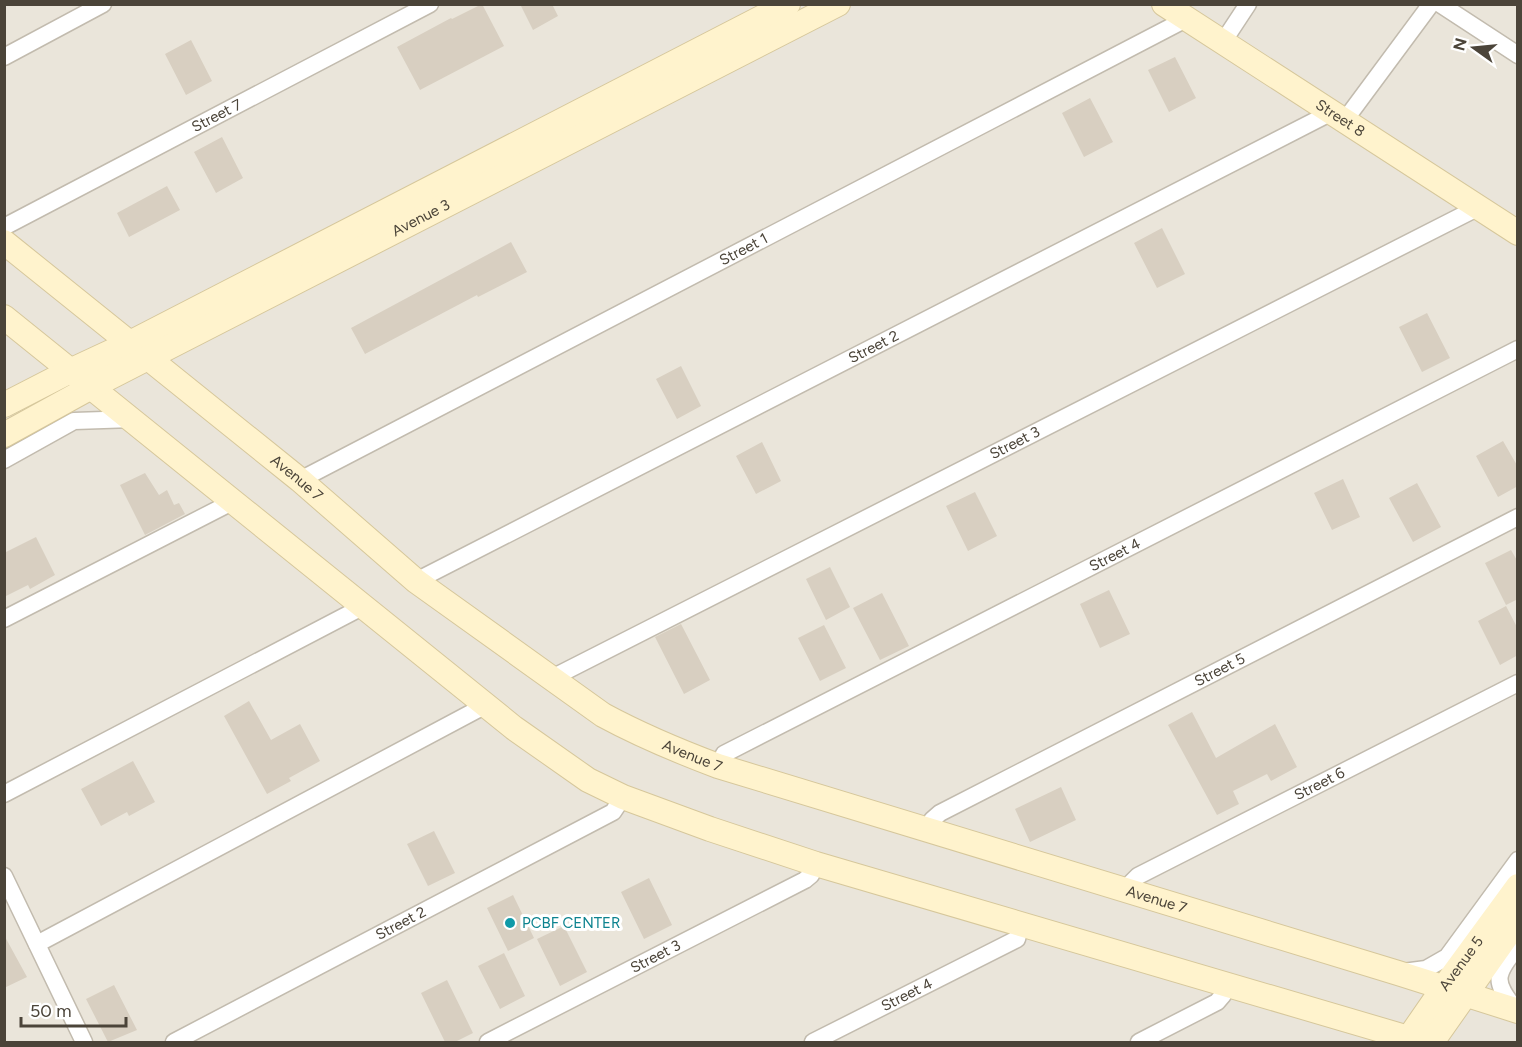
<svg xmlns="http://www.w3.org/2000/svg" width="1522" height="1047" font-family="Figtree,sans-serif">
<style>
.residential{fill:#eae5da}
.building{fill:#d8cfc1}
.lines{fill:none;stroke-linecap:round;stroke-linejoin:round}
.street-casing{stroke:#c2bbae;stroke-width:19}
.secondary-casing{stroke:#d6c79b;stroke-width:26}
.street{stroke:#fff;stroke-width:16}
.secondary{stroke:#fff3cd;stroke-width:24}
.culture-dot{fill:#0f9aa8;stroke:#fff;stroke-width:2}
.labels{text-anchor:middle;stroke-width:6;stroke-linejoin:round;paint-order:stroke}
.street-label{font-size:15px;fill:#4b4439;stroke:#fff}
.culture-label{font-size:15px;fill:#0d838f;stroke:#fff;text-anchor:start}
</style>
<rect width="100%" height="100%" fill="#f6f3ec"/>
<!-- residential -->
<path class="residential" d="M5,5H1517V1042H5Z"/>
<!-- building -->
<path class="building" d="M482,4L504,46L420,90L397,47L451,18L452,19Z
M520,4H552L558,16L533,30Z
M191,40L212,81L186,95L165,54Z
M1175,57L1196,98L1169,112L1148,70Z
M1090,98L1113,142L1084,157L1062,113Z
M222,137L243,178L216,193L194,152Z
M167,186L180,210L129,237L117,213Z
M1162,228L1185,274L1157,288L1134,243Z
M511,242L527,272L478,297L477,295L365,354L351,328Z
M1427,313L1450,358L1422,372L1399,327Z
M681,366L701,406L677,419L656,379Z
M1503,441L1518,467V486L1498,497L1476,456Z
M762,442L781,481L756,494L736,456Z
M145,473L159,495L167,490L174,505L179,503L185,514L145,535L120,485Z
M1343,479L1360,517L1332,530L1314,493Z
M1417,483L1441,527L1413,542L1389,498Z
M975,492L997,536L968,551L946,506Z
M36,537L55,575L30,589L28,585L4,597V553Z
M1511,550L1518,562V599L1506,605L1485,563Z
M830,567L850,607L826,620L806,579Z
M1109,590L1130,634L1100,648L1080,604Z
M882,593L909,646L880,660L853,608Z
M1506,606L1518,629V655L1500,665L1478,621Z
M681,624L710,680L684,694L655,637Z
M824,625L846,668L820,681L798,638Z
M249,701L271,740L300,724L320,761L289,778L291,781L267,794L224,716Z
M1192,712L1216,758L1275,724L1297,767L1271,781L1267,774L1233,791L1239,804L1217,815L1168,725Z
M133,761L155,802L129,816L127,812L101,826L81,789Z
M1061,787L1076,820L1030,842L1015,809Z
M434,831L455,873L428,886L407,844Z
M649,878L672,925L644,939L621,892Z
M513,895L534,938L508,951L487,908Z
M564,926L587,972L560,986L537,939Z
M4,935L27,977L4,988Z
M504,953L525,996L500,1009L478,966Z
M447,980L473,1033L455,1042H445L421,993Z
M114,985L137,1030L108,1042L86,999Z"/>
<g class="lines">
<defs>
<g id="street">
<path d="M1440,4L1518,55"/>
<path d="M1223,42L1248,4"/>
<path d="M4,57L103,4"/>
<path d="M1345,120L1431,4"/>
<path id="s1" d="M4,227L430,4"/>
<path d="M4,460L74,421L133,419"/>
<path id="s2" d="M300,480L1186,19"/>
<path id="s3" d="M416,581L1332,112"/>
<path d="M4,619L234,501"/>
<path id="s4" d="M552,678L1477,208"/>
<path id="s5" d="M718,766L724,754L1518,349"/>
<path d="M4,794L364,606"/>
<path id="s6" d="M930,831L932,820L940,813L1518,517"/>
<path d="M4,876L84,1042"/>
<path id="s7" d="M1128,891L1131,883L1138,876L1518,683"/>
<path d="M37,944L486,705"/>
<path d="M1403,972L1426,969L1447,957L1518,860"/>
<path d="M1517,1011C1492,980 1495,976 1518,946"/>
<path id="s8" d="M174,1042L613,812L623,797"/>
<path id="s9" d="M488,1042L805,880L811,875L816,864"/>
<path id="s10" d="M813,1042L1017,939L1021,923"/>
<path d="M1139,1042L1217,1002L1223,995L1225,986"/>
</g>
<g id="secondary">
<path id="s11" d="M1164,4L1518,233"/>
<path id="s12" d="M4,242L300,480L416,581L603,715C640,735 678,751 718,766L1398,973L1518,1011"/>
<path d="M4,317L514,728L588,780L623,797L710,829L816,864L1422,1042"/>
<path d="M4,405L72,370L130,343L788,4"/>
<path id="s13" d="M4,435L93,386L838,4"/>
<path id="s14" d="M1406,1042L1444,987L1518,886"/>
<path d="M1432,1042L1518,920"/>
</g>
</defs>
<!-- street casing -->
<use href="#street" class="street-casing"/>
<!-- secondary casing -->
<use href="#secondary" class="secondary-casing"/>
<!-- street -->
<use href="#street" class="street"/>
<!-- secondary -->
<use href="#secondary" class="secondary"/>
</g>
<!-- markers -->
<circle class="culture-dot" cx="510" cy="923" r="6"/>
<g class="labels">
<!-- street labels -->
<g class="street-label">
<text dy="5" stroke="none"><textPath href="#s1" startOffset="240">Street 7</textPath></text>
<text dy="5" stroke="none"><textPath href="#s11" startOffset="210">Street 8</textPath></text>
<text dy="5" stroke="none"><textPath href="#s13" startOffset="470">Avenue 3</textPath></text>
<text dy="5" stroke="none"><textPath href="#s2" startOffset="500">Street 1</textPath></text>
<text dy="5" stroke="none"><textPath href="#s3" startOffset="514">Street 2</textPath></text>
<text dy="5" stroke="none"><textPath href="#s4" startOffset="519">Street 3</textPath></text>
<text dy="5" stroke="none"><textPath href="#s12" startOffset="376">Avenue 7</textPath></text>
<text dy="5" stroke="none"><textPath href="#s5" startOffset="452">Street 4</textPath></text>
<text dy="5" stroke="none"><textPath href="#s6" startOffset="336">Street 5</textPath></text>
<text dy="5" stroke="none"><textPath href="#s12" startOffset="862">Avenue 7</textPath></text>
<text dy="5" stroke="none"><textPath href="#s7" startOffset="222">Street 6</textPath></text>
<text dy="5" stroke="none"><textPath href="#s12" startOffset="1348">Avenue 7</textPath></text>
<text dy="5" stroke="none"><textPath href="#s8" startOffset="256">Street 2</textPath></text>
<text dy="5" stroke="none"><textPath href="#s9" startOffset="188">Street 3</textPath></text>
<text dy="5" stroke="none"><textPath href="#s14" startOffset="96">Avenue 5</textPath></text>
<text dy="5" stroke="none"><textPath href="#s10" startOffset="105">Street 4</textPath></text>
</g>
<!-- culture labels -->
<g class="culture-label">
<text x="522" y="928">PCBF CENTER</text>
</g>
</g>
<!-- border -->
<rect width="1522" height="1047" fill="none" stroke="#4b4439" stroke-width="12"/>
<!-- north arrow -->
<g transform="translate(1474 48) rotate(285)" stroke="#ffffff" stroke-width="4.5" paint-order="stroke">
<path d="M0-4.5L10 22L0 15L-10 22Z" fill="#4b4439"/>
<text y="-9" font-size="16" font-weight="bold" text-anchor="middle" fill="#4b4439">N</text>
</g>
<!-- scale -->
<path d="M21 1017v9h105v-9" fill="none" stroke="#4b4439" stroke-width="3"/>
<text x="30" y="1017" font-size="18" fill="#4b4439" stroke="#ffffff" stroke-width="4.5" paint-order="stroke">50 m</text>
</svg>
